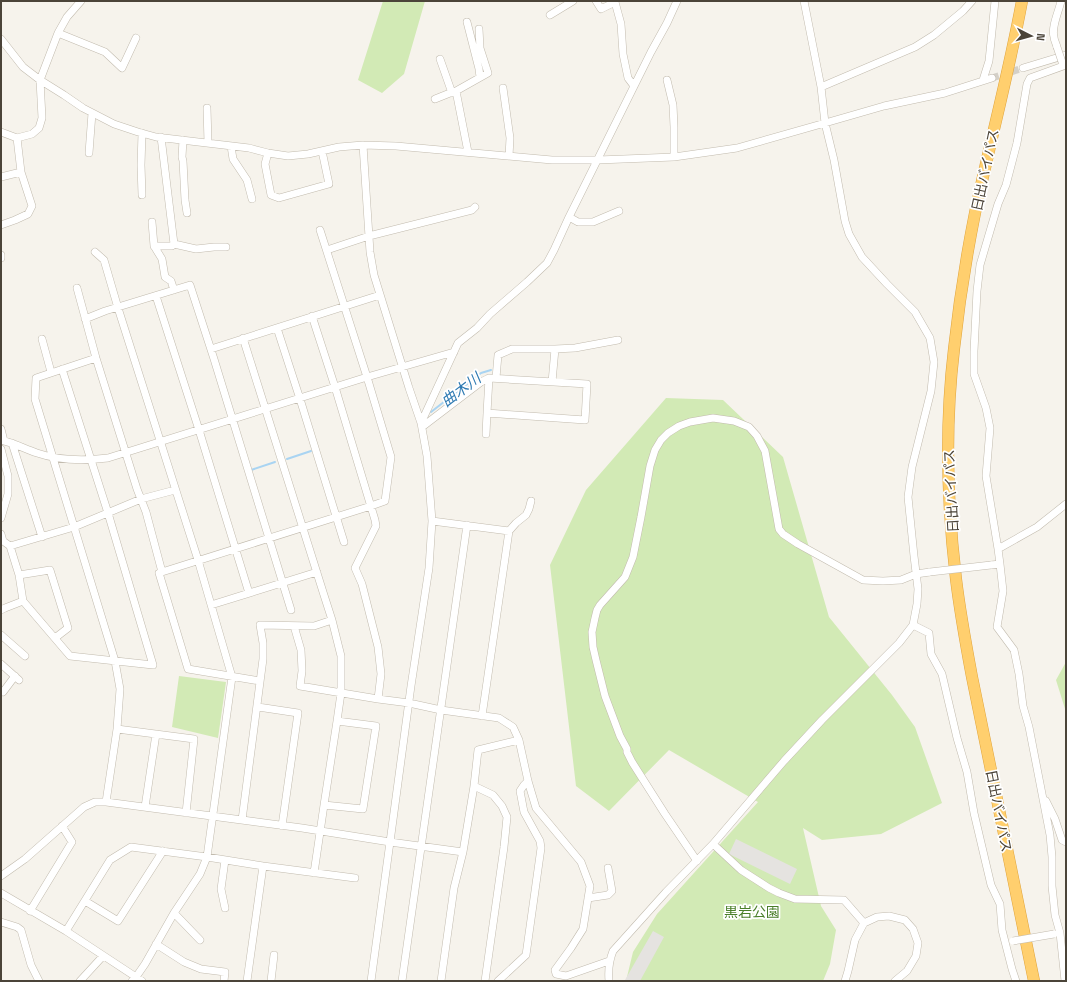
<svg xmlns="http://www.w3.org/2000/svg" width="1067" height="982" font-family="'Space Grotesk','Noto Sans JP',sans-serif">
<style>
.green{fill:#d2eab5}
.parking{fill:#e5e3e0}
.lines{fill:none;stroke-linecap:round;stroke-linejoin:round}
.stream{stroke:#a9d4f2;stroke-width:2}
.minor-tunnel{stroke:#d4d0c8;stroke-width:7;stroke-dasharray:7 3.5;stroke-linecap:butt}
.minor-casing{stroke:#c2bbae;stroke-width:8}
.highway-casing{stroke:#e0a43c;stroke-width:12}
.minor{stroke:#fff;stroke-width:7}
.highway{stroke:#ffcf6e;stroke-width:11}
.minor-bridge-casing{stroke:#c2bbae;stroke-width:8;stroke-linecap:butt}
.minor-bridge{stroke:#fff;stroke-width:7}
.labels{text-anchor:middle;stroke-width:3.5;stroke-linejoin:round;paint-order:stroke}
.street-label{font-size:14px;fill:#4b4439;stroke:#fff}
.park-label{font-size:14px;fill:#4a7f2a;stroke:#fff}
.water-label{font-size:15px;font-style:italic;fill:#2e7ab2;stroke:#fff}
</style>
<rect width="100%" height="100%" fill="#f6f3ec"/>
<!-- green -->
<path class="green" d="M383,1H425L404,74L382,93L358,80Z
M666,398L723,400L783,457L829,617L892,695L915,727L942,803L881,834L822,840L803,828L821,906L836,930L830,964L823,981H626L633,952L657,914L758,802L669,750L609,811L576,786L550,565L586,490Z
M1066,662V712L1056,680Z
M179,676L226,682L218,738L172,727Z"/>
<!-- parking -->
<path class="parking" d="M736,839L797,869L790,884L729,854Z
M653,931L664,937L640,981H627L625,980Z"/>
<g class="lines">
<!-- stream -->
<path class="stream" d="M431,412L481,373L491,370
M287,459L311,451
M251,470L275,462"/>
<!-- minor-tunnel -->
<path class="minor-tunnel" d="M992,78L1023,68"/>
<defs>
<path id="minor" d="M596,1L601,9L615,2L621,24L623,54L628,78L634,86
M550,15L573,1
M467,22L479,69L480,77
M58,33L67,17L81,1
M1,39L23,67L40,80L64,95L83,108L114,124L138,132L156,137L249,148L268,153L288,156L308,154L339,147L363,145L396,146L552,160H598L674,157L737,148L825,123L884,106L945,93L992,78
M1057,47C1056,43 1054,40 1054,37C1051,27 1059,11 1061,1
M440,59L452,93
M1023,68L1066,55
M667,80L673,105L674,127V157
M983,80L989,61L995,1
M821,87L915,47L934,35L963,11L972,1
M503,88L510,138L509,156
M435,99L455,91
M207,108L208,143
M1,132L17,138L32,134L39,128L42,118L40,80L58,33L105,52L122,68L136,38
M183,140L182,157L183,161L185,200L187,213
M363,145L370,252L374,275L409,388L421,423L427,456L432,521L429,568L411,686L390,842L371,981
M231,146L233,159L247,180L252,199
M468,152L456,91L488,73L480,48L479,29
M89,153L92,113
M268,153L265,164L271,195L279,198L329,184L322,151
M1,177L21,172
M142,195L141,165L142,133
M569,217L578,222H593L619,211
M152,222L154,246L162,259L165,277L171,281L174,290
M1,225L15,220L28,214L32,206L21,172L17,138
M174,244L196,249L214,247H226
M154,246H172L174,244L161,137
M327,250L369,236L472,210L475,207
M95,252L104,260L118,308L198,560L232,677L207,857L200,874L174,913L145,964L136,977L132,981
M1,255V258
M77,288L96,358L137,489L146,512L162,572L159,573L188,669L260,681
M156,296L199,430L249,593
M312,316L335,387L375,520L376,526L355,568L362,584L378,647L381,674L378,699
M85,319L105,311L190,285L214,359L291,610
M277,328L300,399L344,542
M243,338L323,592L332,620L341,656V693L337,721L324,805L314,873
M42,339L51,372
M211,349L380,295
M555,349L575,348L618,340
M96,358L36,378L35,399L115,661L120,689L117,729L106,802
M496,378L498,355L512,349H555L552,382
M421,423L458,343L477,328L490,314L527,282L547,263L554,250L569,217L651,52L667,23L677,1
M422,427L481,382L489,378L587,384L585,420L487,413L489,378
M1,429L4,441
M486,434L487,413
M1,440C14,443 25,449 37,453C60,461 83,461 108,458L367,377L454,352
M12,443L42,537
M1,449L8,476V494L1,518
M432,521L509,531L482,716
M509,531L516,523L526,515L529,509L531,501
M1,534L3,541L10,546L19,575L23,601L70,656L153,665L108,513L62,369
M10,546L74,527L141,499L175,490
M998,549L986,476L990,428L986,408L974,374V351L977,291L980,265L998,204L1006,185L1017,143L1027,84L1030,78L1066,65
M1000,564L1003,591L997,627L1014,650L1019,674L1023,706L1029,727L1050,835L1052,857V886L1055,915L1060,933L1065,981
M991,565L1000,564L998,549L1037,527L1066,504
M162,572L371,506L385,501L391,457L367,377L320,230
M19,575L50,570L68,628L55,638
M211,605L317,572
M1,610L5,608L23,601
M913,625L929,633L931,654L942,674L957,738L967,772L974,813L991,885L1000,904L1002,930L1012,969L1016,981
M294,626L301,650L302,671L300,686L378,699L409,703L441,710L499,718L513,727L519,740L528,781L536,808L581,862L590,886L583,929L571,948L555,970L556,974L566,976L609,961
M1,635L25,656
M1,664L19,680
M3,692L15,676
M258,707L298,713L282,826
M117,729L194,739L186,813
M474,786L493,795L502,806L507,817L504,847L485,981
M1046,801L1055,819L1062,840L1066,842
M324,805L363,809L376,726L337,721
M145,807L156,734
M242,820L263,659V643L260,625L314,626L332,620
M713,844L741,870L769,888L779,893L795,899L844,900L864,923
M225,860L221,889L225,908
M697,861L665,814L632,762L627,752V749L620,736L605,696L596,660L593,647L592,632L595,618L597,610L600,605L625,577L633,557L641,517L650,466L655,450L661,440L668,433L679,426L690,422L713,418L734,421L749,427L757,436L765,451L779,529L783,534L798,544L863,580L883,581L901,580L916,574L930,572
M1,876L25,859L84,807L95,802H106L302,828L390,842L463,852
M1,893L66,931L142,981
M588,898L608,895L612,891L608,868
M85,901L118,921L163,851
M30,911L72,842L62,826
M174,913L200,940
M1,922L17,927L21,930L31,965L39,981
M66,931L110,860L131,847L207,857L263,866L355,878
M156,944L184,962L201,969L225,972L224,981
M80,981L103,956
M247,981L263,866
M271,981L274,955
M402,981L467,525
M441,981L454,888L463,852L474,786L478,750L519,740
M498,981L526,955L541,848L540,841L524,812L520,791L524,785L528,781
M609,981C608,970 609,961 613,951L666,892L713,844L784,761L822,720L899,643L913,625L917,604L918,589L914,556L908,497L912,467L931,391L934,362L930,338L915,312L887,284L862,257L849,234L845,221L834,160L825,123L821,87L804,1
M845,981L848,971L855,940L864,923L877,917L889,916L905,920L913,929L918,943L916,956L907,971L895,981"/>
<path id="highway" d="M1022,1C1009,72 990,142 975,213C966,258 959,303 954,349C945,424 947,503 956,579C960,612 966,645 972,677L1034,981"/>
</defs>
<!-- minor casing -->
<use href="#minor" class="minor-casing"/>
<!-- highway casing -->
<use href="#highway" class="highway-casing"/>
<!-- minor -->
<use href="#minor" class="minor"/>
<!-- highway -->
<use href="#highway" class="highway"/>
<defs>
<path id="minor-bridge" d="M1057,47L1062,62
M930,572L991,565
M1013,941L1054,934"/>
</defs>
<!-- minor-bridge casing -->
<use href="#minor-bridge" class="minor-bridge-casing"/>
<!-- minor-bridge -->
<use href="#minor-bridge" class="minor-bridge"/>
</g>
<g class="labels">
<!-- street labels -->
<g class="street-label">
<text transform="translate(985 170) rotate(-78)" y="5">日出バイパス</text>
<text transform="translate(951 491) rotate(-93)" y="5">日出バイパス</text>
<text transform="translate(999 811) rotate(79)" y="5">日出バイパス</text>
</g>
<!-- park labels -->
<g class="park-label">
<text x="752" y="917">黒岩公園</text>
</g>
<!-- water labels -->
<g class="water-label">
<text transform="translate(461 390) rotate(-37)" y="5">曲木川</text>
</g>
</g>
<!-- border -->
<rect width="1067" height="982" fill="none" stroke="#4b4439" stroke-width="4"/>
<!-- north arrow -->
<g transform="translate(1031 36) rotate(96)" stroke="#ffffff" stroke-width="3" paint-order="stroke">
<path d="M0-3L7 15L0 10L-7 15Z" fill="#4b4439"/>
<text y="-6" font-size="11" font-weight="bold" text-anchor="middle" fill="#4b4439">N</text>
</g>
</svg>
